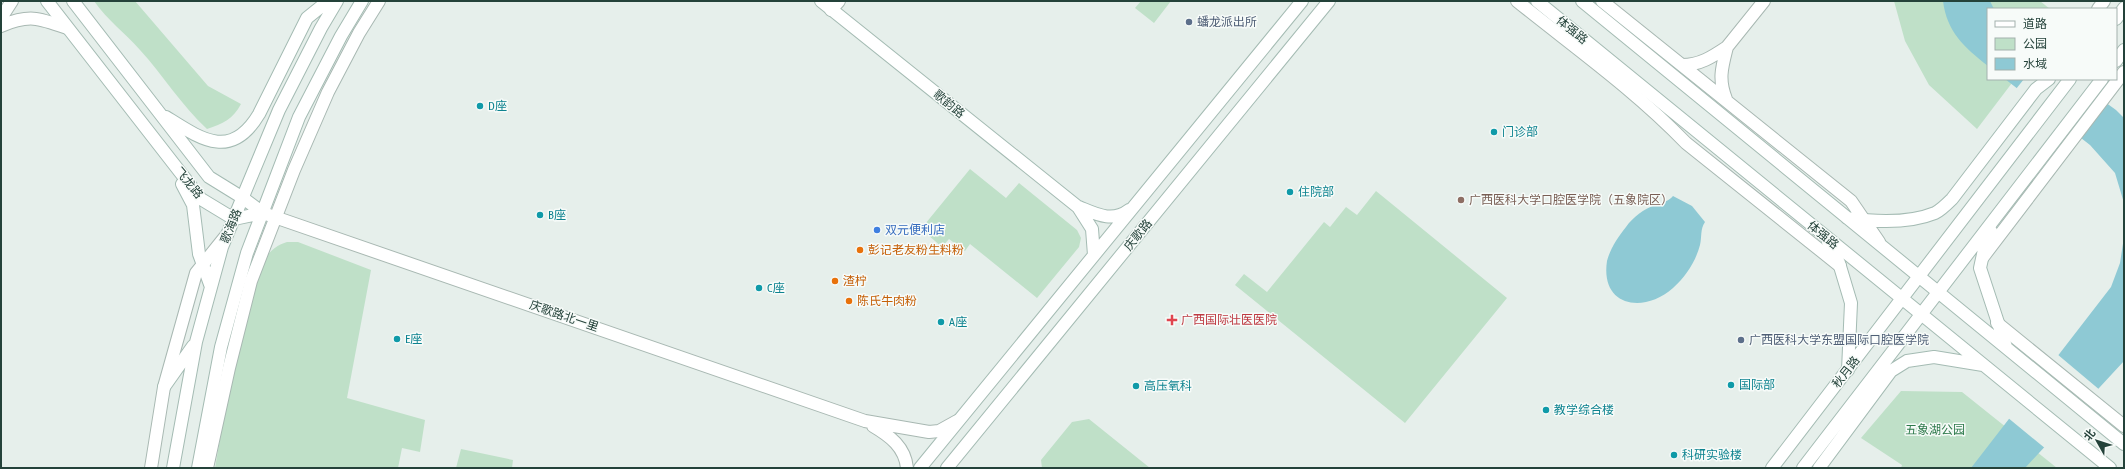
<svg xmlns="http://www.w3.org/2000/svg" width="2125" height="469" font-family="'Asap Condensed','Noto Sans SC',sans-serif">
<style>
.green{fill:#bfe0c8}
.water{fill:#8ec9d4}
.pier{fill:#e6efeb}
.lines{fill:none;stroke-linecap:round;stroke-linejoin:round}
.street-casing{stroke:#a8b8b2;stroke-width:14}
.secondary-casing{stroke:#a4bbb3;stroke-width:14}
.street{stroke:#fff;stroke-width:12}
.secondary{stroke:#fff;stroke-width:12}
.service-dot{fill:#5c6f8a;stroke:#f7fbf9;stroke-width:1.5}
.culture-dot{fill:#0f9aa8;stroke:#f7fbf9;stroke-width:1.5}
.education-dot{fill:#8d6e63;stroke:#f7fbf9;stroke-width:1.5}
.shop-dot{fill:#3f7fe0;stroke:#f7fbf9;stroke-width:1.5}
.food-dot{fill:#e8710a;stroke:#f7fbf9;stroke-width:1.5}
.health-dot{fill:#e0444e;stroke:#f7fbf9;stroke-width:1.5}
.labels{text-anchor:middle;stroke-width:3;stroke-linejoin:round;paint-order:stroke}
.service-label{font-size:12px;fill:#4e5e75;stroke:#f7fbf9;text-anchor:start}
.street-label{font-size:12px;fill:#24423a;stroke:#f7fbf9}
.culture-label{font-size:12px;fill:#0d838f;stroke:#f7fbf9;text-anchor:start}
.education-label{font-size:12px;fill:#785e54;stroke:#f7fbf9;text-anchor:start}
.shop-label{font-size:12px;fill:#366cbe;stroke:#f7fbf9;text-anchor:start}
.food-label{font-size:12px;fill:#c56008;stroke:#f7fbf9;text-anchor:start}
.health-label{font-size:12px;fill:#be3a42;stroke:#f7fbf9;text-anchor:start}
.park-label{font-size:12px;fill:#2d7a4b;stroke:#f7fbf9}
</style>
<rect width="100%" height="100%" fill="#e6efeb"/>
<!-- green -->
<path class="green" d="M94,1H135L208,86L241,104C233,119 223,124 207,129C181,105 163,75 140,50C125,33 107,20 94,1Z
M1141,1H1171L1154,23L1135,8Z
M1894,1H2040L2050,9H1988V79H2015L1977,129L1929,85L1905,41Z
M970,169L1006,198L1019,183L1077,230L1081,238L1079,247L1037,298L970,244L965,251L949,239L942,247L921,229Z
M1376,191L1507,298L1405,423L1235,285L1244,274L1267,292L1324,222L1330,227L1346,207L1357,215Z
M287,242H298L371,270L347,398L425,420L420,452L402,448L398,468H215L231,375L263,261C270,251 275,246 287,242Z
M1901,391L1962,392L2057,468H1901L1902,465L1861,438Z
M1089,419L1150,468H1042L1041,460L1072,422Z
M461,449L513,460L512,468H456Z"/>
<!-- water -->
<path class="water" d="M1943,1H1990L1994,9H1988V66C1964,47 1947,32 1943,1Z
M2005,79H2073L2116,110L2124,118V203L2115,173L2090,145Z
M1673,196L1692,206L1705,222C1700,229 1702,237 1700,245C1695,263 1686,276 1673,288C1644,314 1600,307 1607,261C1610,249 1618,237 1626,227C1633,217 1644,209 1655,205C1662,202 1668,202 1673,196Z
M2124,237V361L2025,468H1971L2111,287L2120,263Z"/>
<!-- pier -->
<path class="pier" d="M2024,79H2077L2109,102L2080,139L2016,89Z
M2057,354L2101,391L2046,449L2007,417Z"/>
<g class="lines">
<defs>
<path id="street" d="M1517,1C1574,47 1635,90 1686,143L1840,266
M1602,1L1851,201L1879,242
M2098,9L2104,1
M831,10L839,1
M1,18L12,1
M1,26C29,14 39,18 67,28
M1727,47L1764,1
M1682,65C1700,65 1712,57 1727,47C1722,67 1718,79 1726,99
M263,213L865,421L929,432L939,431L957,421
M1983,257L2124,72
M1997,323L2124,426
M873,426C890,436 905,447 907,468
M151,468L164,387L196,273L225,237
M207,468L229,368L251,281L294,170L328,92L359,33L379,1"/>
<path id="secondary" d="M47,1L201,199L234,219L263,213
M73,1L209,177L243,198L263,213
M821,1L1078,207L1092,229L1094,255
M1537,1L2110,468
M1582,1L2124,444
M2116,19L2124,8
M2116,61L2124,50
M166,117C201,139 231,161 259,114L307,18L328,1
M182,184L193,205L199,254L211,287
M1079,207C1096,214 1112,223 1129,210
M1847,218C1875,222 1908,224 1935,213C1941,210 1947,204 1952,199L2036,89L2049,79
M1991,231L1985,245L1980,268L2006,347
M1828,242L1839,263L1851,303L1848,370
M164,387L193,346
M173,468L196,342L222,247L279,110L321,28L337,1
M198,468L221,347L247,253L299,117L341,36L362,1
M920,468L1302,1
M947,468L1329,1
M1772,468L2070,79
M1803,468L2102,79
M1819,468L1891,371L1907,361L1934,357L1983,365"/>
</defs>
<!-- street casing -->
<use href="#street" class="street-casing"/>
<!-- secondary casing -->
<use href="#secondary" class="secondary-casing"/>
<!-- street -->
<use href="#street" class="street"/>
<!-- secondary -->
<use href="#secondary" class="secondary"/>
</g>
<!-- markers -->
<g class="service-dot">
<circle cx="1189" cy="22" r="4"/>
<circle cx="1741" cy="340" r="4"/>
</g>
<g class="culture-dot">
<circle cx="480" cy="106" r="4"/>
<circle cx="1494" cy="132" r="4"/>
<circle cx="1290" cy="192" r="4"/>
<circle cx="540" cy="215" r="4"/>
<circle cx="759" cy="288" r="4"/>
<circle cx="941" cy="322" r="4"/>
<circle cx="397" cy="339" r="4"/>
<circle cx="1731" cy="385" r="4"/>
<circle cx="1136" cy="386" r="4"/>
<circle cx="1546" cy="410" r="4"/>
<circle cx="1674" cy="455" r="4"/>
</g>
<circle class="education-dot" cx="1461" cy="200" r="4"/>
<circle class="shop-dot" cx="877" cy="230" r="4"/>
<g class="food-dot">
<circle cx="860" cy="250" r="4"/>
<circle cx="835" cy="281" r="4"/>
<circle cx="849" cy="301" r="4"/>
</g>
<path class="health-dot" d="M1170 314h4v4h4v4h-4v4h-4v-4h-4v-4h4z"/>
<g class="labels">
<!-- service labels -->
<g class="service-label">
<text x="1197" y="26">蟠龙派出所</text>
<text x="1749" y="344">广西医科大学东盟国际口腔医学院</text>
</g>
<!-- street labels -->
<g class="street-label">
<text transform="translate(1572 30) rotate(39)" y="4">体强路</text>
<text transform="translate(949 104) rotate(39)" y="4">歌韵路</text>
<text transform="translate(189 183) rotate(50)" y="4">飞龙路</text>
<text transform="translate(231 226) rotate(-68)" y="4">歌海路</text>
<text transform="translate(1138 235) rotate(-51)" y="4">庆歌路</text>
<text transform="translate(1823 235) rotate(39)" y="4">体强路</text>
<text transform="translate(564 316) rotate(19)" y="4">庆歌路北一里</text>
<text transform="translate(1846 372) rotate(-52)" y="4">秋月路</text>
</g>
<!-- culture labels -->
<g class="culture-label">
<text x="488" y="110">D座</text>
<text x="1502" y="136">门诊部</text>
<text x="1298" y="196">住院部</text>
<text x="548" y="219">B座</text>
<text x="767" y="292">C座</text>
<text x="949" y="326">A座</text>
<text x="405" y="343">E座</text>
<text x="1739" y="389">国际部</text>
<text x="1144" y="390">高压氧科</text>
<text x="1554" y="414">教学综合楼</text>
<text x="1682" y="459">科研实验楼</text>
</g>
<!-- education labels -->
<g class="education-label">
<text x="1469" y="204">广西医科大学口腔医学院（五象院区）</text>
</g>
<!-- shop labels -->
<g class="shop-label">
<text x="885" y="234">双元便利店</text>
</g>
<!-- food labels -->
<g class="food-label">
<text x="868" y="254">彭记老友粉生料粉</text>
<text x="843" y="285">渣柠</text>
<text x="857" y="305">陈氏牛肉粉</text>
</g>
<!-- health labels -->
<g class="health-label">
<text x="1181" y="324">广西国际壮医医院</text>
</g>
<!-- park labels -->
<g class="park-label">
<text x="1935" y="434">五象湖公园</text>
</g>
</g>
<!-- border -->
<rect width="2125" height="469" fill="none" stroke="#24423a" stroke-width="4"/>
<!-- legend -->
<rect x="1987" y="8" width="130" height="72" fill="#f7fbf9" stroke="#a3b1ad"/>
<rect x="1995" y="21" width="20" height="6" fill="#ffffff" stroke="#a3b1ad"/>
<text x="2023" y="28" font-size="12" fill="#24423a">道路</text>
<rect x="1995" y="38" width="20" height="12" fill="#bfe0c8" stroke="#a3b1ad"/>
<text x="2023" y="48" font-size="12" fill="#24423a">公园</text>
<rect x="1995" y="58" width="20" height="12" fill="#8ec9d4" stroke="#a3b1ad"/>
<text x="2023" y="68" font-size="12" fill="#24423a">水域</text>
<!-- north arrow -->
<g transform="translate(2097 441) rotate(309)" stroke="#f7fbf9" stroke-width="3" paint-order="stroke">
<path d="M0-3L7 15L0 10L-7 15Z" fill="#24423a"/>
<text y="-6" font-size="11" font-weight="bold" text-anchor="middle" fill="#24423a">北</text>
</g>
</svg>
